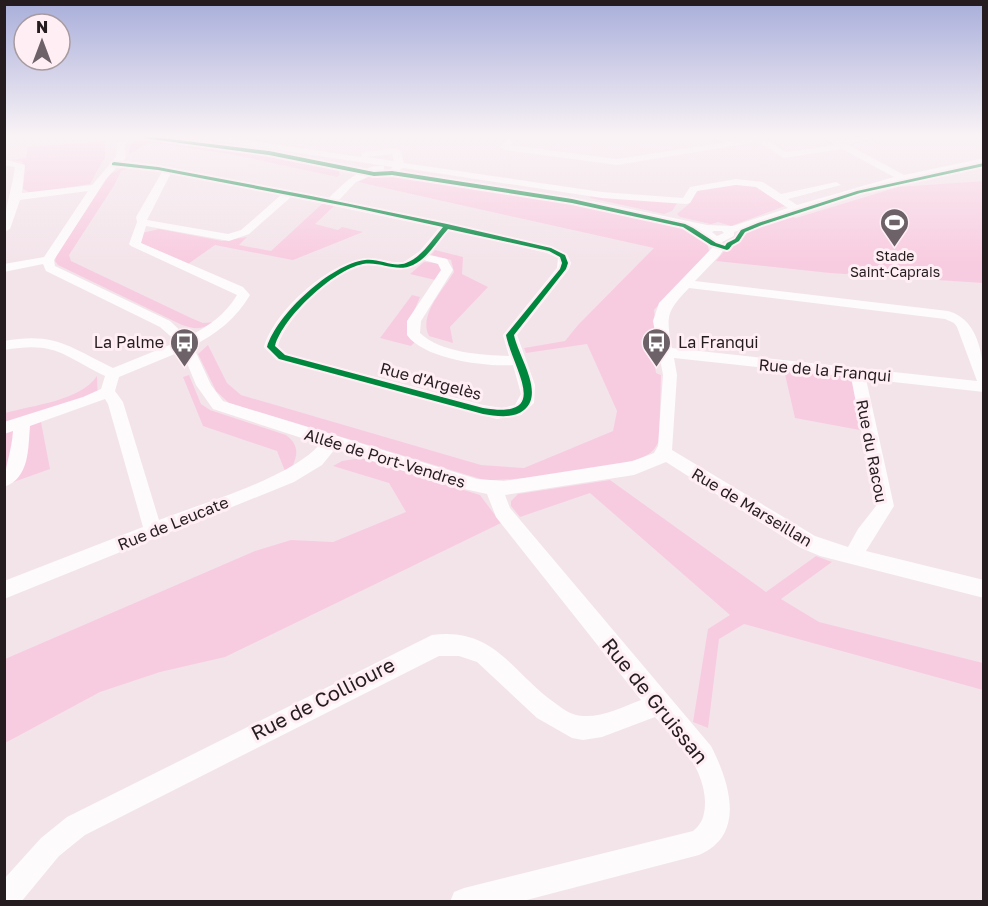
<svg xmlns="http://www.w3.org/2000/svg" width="988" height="906" font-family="'Golos Text',sans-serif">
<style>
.green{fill:#f8cce0}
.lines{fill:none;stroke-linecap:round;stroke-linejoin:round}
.minor{fill:#fdfbfc;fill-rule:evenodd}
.cycleway-casing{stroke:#ffeff5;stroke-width:4}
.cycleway{fill:#00873e;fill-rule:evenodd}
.labels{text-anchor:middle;stroke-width:6;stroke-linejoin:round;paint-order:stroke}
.far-poi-label{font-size:14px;fill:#251c20;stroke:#ffeff5}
.poi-label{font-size:16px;fill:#251c20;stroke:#ffeff5;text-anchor:end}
.street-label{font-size:16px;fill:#251c20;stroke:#ffeff5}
.near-street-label{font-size:20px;fill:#251c20;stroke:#ffeff5}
</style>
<rect width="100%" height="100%" fill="#f3e4ea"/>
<!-- green -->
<path class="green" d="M141,140L217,145L337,164L340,175L337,177L236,155L150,142L129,154V144Z
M105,141V157L90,184L31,193L23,189L25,166L21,161L12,160L26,158L28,147Z
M125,167H133L121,171L115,184L69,255L71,261L191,318L203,323L215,322C203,329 196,330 182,325L58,265L55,261L56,256L110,174Z
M392,172L572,200L677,225L695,232L707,243L709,251L654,310L658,344L652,347L656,373L661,375L659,441C656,447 653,452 647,455C626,468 511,482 484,480L229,403L216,391L198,354L208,345L227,383L241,395L481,465L524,468L613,431L617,411L587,344L526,353L524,348L565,341L578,325L654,248L358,182L375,174Z
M983,181V283L830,273L716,261L725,250H729L732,244L739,241L745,231L789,216L796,218L898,187Z
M737,183L753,185L785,206L731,226L718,222L711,224L680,217L677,214L690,203L698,190Z
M591,195L678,202L672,211L664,214L590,198Z
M323,203L335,205L315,224L338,230L342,227L363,232L293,260L215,245L188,264L138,242L142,233L159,229L222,241L247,237L239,245L271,251Z
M435,250L463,257L462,274L488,287L450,327L453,343L429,336C418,316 443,290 454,272L451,260L431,255Z
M424,262L437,263L444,268L435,280L410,274Z
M412,295L420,297L412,316L415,342L411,346L380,338Z
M784,370L853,377L865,431L795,418Z
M189,375L201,404L210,410L286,435C297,443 299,452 293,465L285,471L277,451L203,426L183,377Z
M97,376L98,401L41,422L50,469L5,485V413C33,405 80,401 97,376Z
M362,458L480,495L501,523L225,657L160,672L100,692L5,743V659L255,551L291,540L333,542L406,512L389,483L333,466L342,461Z
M610,480L766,592L816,556L832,562L781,599L819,622L983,663V690L744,624L719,639L708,728L693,722L708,629L730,615L590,493L520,517L511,506V501L518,494Z"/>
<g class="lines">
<!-- minor -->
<path class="minor" d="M127,135H215L361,157L362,153L365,152L396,148L401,151L404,163L602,192L683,198L690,187L736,179L763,182L781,194L836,182L841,185L788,199L797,205L894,177L842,149L784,158L758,142L617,165L505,150L500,147L510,135H518L511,145L617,159L751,138L749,135H759L786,152L835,145L820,135C828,135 835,140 842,140C857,139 871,135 885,135L847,144L904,175L984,158V164L910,179L909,182L901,181L854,193L734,232V236L722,242L725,247L720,255L695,281L948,311C982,320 984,364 984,392L866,379L894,506L866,551L984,580V598L820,556L801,548L666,462L634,475L505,495L510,508L711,746C729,781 747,835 699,855L519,902H450L454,892L464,888L693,831C703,823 705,814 705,801C703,765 678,742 655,717L602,737L583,740L572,738L537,718L477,662L459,656H439L85,835L59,856L21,902H4V879L41,838L67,817L432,635C495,627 511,672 555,703C564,710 573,716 584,716C603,717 623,707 641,700L496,517L487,494L451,486L335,449L322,465L294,482L4,599V581L143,527L108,404L105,399L30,426C28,448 30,478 4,487C4,468 12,451 13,431L4,434V422L83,397L101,389L105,376C62,355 56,341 4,350V341C56,332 69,347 113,368L177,342L160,327L46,271L43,264L4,272V264L44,257L88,191L20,200L10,229L4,232C4,210 12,189 15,167L4,165V159L25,165L22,193L92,185L116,157L117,143ZM134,137L207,143L211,140L393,167L390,170L395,173L403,168L602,198L686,204L690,203L697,191L736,185L756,187L788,208L733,226L707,225L592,201V205L702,231V235L710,241L713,247L659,303L653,321L663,375L658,446L654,453L633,461L504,481L477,479L223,401L211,385L193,346C217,333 236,319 250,295L243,287L141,243L146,226L229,241L249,234L291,197L439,228L420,251L404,262C390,264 376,256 362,259C326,265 274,312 264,347L277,360L497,419L521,415L534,403L535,385L517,335L569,269L571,263L567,254L551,247L339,200L356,182L384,170V166C363,164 343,184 329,198L158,165L123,161L126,158L125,144ZM392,154L394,161L367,157ZM117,167L162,172L136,217L137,222L129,244L131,246L237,295C225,315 208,327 187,337L170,321L55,266L54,260L106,179ZM171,173L281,195L241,230L228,234L147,220ZM449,230L547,253L558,258L557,268L503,335L509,356C482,355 441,353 420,333L421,321L453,270L447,259L429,255ZM714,231H722L724,233L717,236L712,232ZM424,260L438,264L441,270L407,321V335C424,359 485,367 513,365L521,394L515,405L502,408L483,405L287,354L278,346C286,317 336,269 365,265C389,262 400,279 424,260ZM689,288L945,319L954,323L957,327L977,381L672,348C666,316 666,312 689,288ZM182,351L196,385L213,409L320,444C291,478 203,503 159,520L123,402L115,391L119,377ZM674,358L851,377L876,506L858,529L848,547L815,536L672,450L677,375Z"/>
<defs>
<path id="cycleway" d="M145,136L269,151L374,172L392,171L572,199L685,224L693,228L716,243L725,246L727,243L735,239L741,230L758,223L857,191L984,163V166L860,193L762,225L745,232L739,241L732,245L729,249L727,250L711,245L683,227L572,203L392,175L374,176L269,155L143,138V136Z
M114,162L158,167L311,196L447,224L551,248L565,255L568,263L566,269L514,335C518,356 545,393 524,410C513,419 496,416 483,414L279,359L267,347C277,314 331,264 365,260C379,258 393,268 406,263C422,257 432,240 443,227L351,207L158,170L112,165V163ZM448,229L549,251L560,257L562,263L560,269L506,335C513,370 553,420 483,408L285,355L275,346C283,317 333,270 363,264C381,261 396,273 413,265C428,258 437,241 448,229Z"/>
</defs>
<!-- cycleway casing -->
<use href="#cycleway" class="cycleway-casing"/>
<!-- cycleway -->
<use href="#cycleway" class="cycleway"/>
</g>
<!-- sky -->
<linearGradient id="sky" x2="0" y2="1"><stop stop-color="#a8aeda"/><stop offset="0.52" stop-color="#faf3f6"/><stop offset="1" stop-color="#faf3f6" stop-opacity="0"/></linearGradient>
<rect width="988" height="262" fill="url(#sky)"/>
<!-- icons -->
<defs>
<symbol id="stadium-pin" viewBox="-11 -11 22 30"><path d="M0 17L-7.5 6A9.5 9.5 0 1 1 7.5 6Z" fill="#6d6267" stroke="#ffeff5"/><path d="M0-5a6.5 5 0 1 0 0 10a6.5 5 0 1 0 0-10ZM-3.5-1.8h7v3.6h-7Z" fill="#fff"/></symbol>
<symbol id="bus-pin" viewBox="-11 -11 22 30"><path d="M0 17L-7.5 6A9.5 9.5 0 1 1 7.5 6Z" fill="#6d6267" stroke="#ffeff5"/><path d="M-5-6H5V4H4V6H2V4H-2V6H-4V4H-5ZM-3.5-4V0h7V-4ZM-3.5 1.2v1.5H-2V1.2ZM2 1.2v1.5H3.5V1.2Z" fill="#fff"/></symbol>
</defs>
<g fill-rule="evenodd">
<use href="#stadium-pin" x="878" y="206" width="33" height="45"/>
<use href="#bus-pin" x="168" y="326" width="33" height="45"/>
<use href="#bus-pin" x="640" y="326" width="33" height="45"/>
</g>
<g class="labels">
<!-- far-poi labels -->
<g class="far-poi-label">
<text x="895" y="261">Stade<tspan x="895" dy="16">Saint-Caprais</tspan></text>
</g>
<!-- poi labels -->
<g class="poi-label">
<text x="164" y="348">La Palme</text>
<text x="678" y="348" text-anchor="start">La Franqui</text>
</g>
<!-- street labels -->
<g class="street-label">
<text transform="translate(825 370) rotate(5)" y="6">Rue de la Franqui</text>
<text transform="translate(431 381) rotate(15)" y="6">Rue d'Argelès</text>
<text transform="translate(872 451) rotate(79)" y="6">Rue du Racou</text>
<text transform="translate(385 458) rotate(17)" y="6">Allée de Port-Vendres</text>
<text transform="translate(752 507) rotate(31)" y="6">Rue de Marseillan</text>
<text transform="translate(173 523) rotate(-22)" y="6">Rue de Leucate</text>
</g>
<!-- near-street labels -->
<g class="near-street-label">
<text transform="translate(323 699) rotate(-27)" y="7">Rue de Collioure</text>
<text transform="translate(655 701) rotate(51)" y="7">Rue de Gruissan</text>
</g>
</g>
<!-- border -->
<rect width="988" height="906" fill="none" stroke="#251c20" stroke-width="12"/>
<!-- north arrow -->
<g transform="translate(42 42)"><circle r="28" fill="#ffeff5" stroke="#a89ba0" stroke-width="1.5"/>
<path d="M0-4.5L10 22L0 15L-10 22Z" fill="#6d6267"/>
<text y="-9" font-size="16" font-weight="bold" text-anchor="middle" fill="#251c20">N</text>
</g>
</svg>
